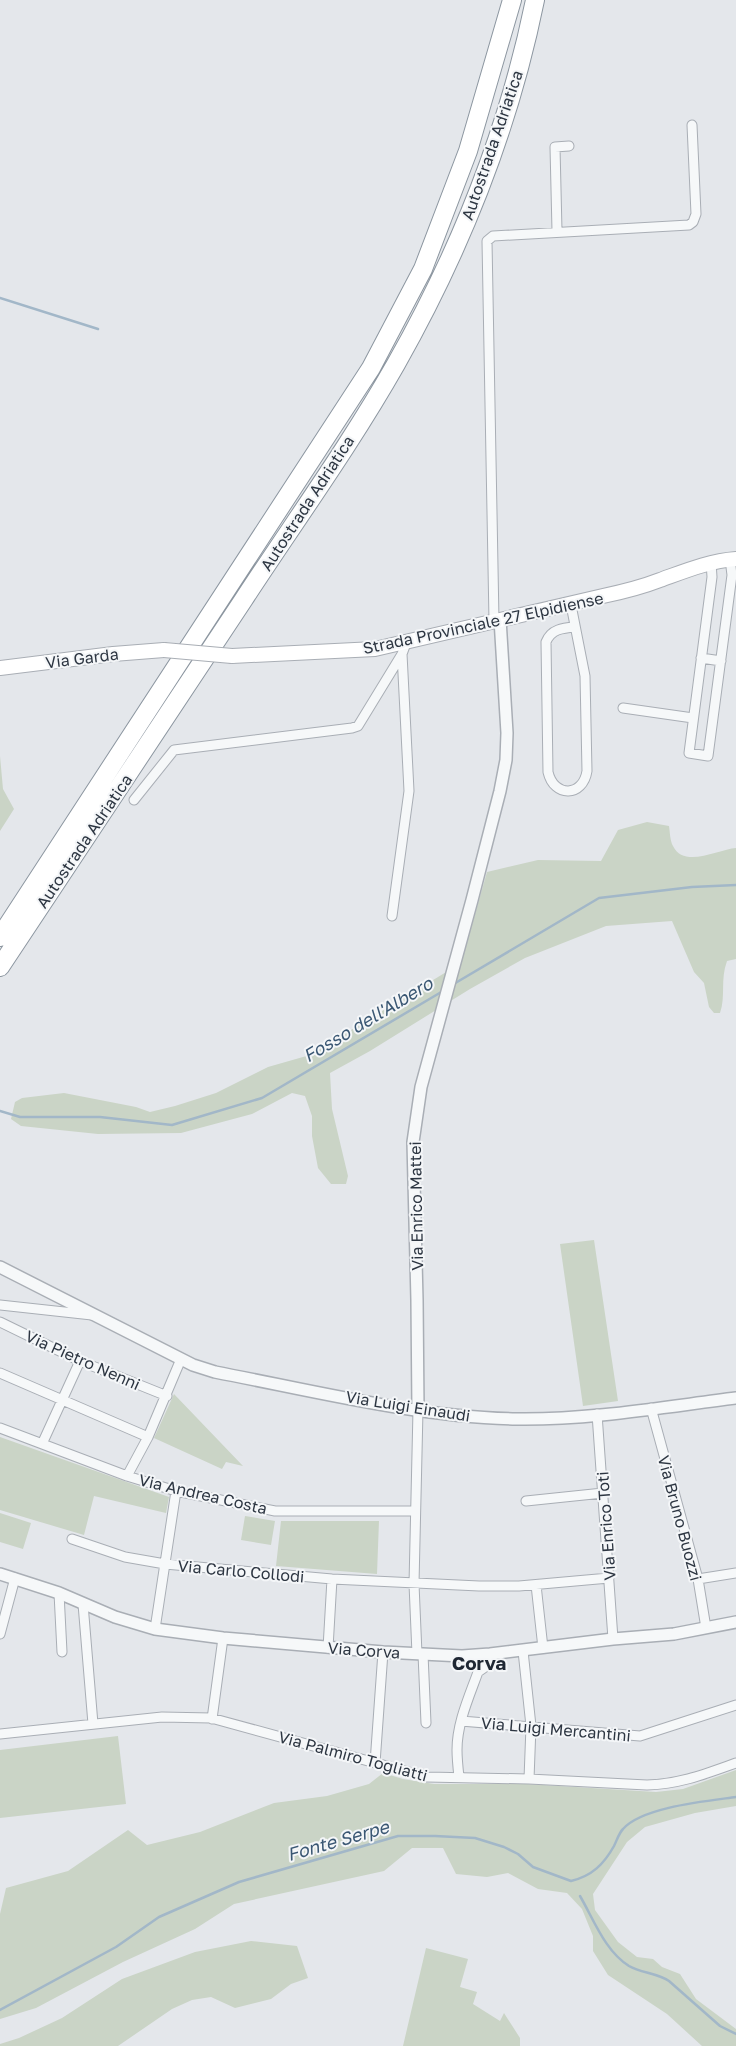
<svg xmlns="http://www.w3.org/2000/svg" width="736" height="2046" font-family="'Golos Text',sans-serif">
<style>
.green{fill:#cad4c6}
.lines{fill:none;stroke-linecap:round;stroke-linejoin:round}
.stream{stroke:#a2b7c8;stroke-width:2.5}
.minor-casing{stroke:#a9aeb5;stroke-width:11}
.tertiary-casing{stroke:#a9aeb5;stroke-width:14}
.secondary-casing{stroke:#a9aeb5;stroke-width:16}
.motorway-casing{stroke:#8c96a0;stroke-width:20}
.minor{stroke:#f6f8f9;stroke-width:9}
.tertiary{stroke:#f6f8f9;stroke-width:11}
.secondary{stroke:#fff;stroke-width:14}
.motorway{stroke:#fff;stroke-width:18}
.secondary-bridge-casing{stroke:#a9aeb5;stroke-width:16;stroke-linecap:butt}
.secondary-bridge{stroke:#fff;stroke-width:14}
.labels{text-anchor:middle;stroke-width:4;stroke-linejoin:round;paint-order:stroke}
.street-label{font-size:16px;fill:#2d3642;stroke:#f4f6f8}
.water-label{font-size:18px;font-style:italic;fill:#3a5773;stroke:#f4f6f8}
.quarter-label{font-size:19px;font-weight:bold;fill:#1f2733;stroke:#f4f6f8}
</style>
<rect width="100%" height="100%" fill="#e4e7eb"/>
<!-- green -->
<path class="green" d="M0,756L3,789L14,809L0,831Z
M647,822L669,826C670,832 670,841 673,846C684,869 719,849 736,848V959L727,961C720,980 726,996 720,1013H714L709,1007L704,983L694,972L672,921L606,926L525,958L470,989L370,1051L330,1073L332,1109L348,1176L346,1184H331L318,1168L312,1136V1116L305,1096L292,1093L252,1114L181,1133L98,1134L21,1126L11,1119L15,1102L22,1098L64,1093L136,1107L150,1112L175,1106L216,1093L268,1067L310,1055L461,963L487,872L538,860L601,861L618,830Z
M594,1240L618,1401L583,1406L560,1244Z
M174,1394L243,1466L226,1462L222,1469L154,1438Z
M0,1437L169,1497L166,1513L94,1496L84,1535L0,1510Z
M0,1513L31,1523L23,1549L0,1542Z
M245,1516L275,1521L271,1545L241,1540Z
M281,1521H379L377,1574L276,1566Z
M118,1736L126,1804L0,1818V1750Z
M736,1770V1806L695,1813L645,1827L627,1842L593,1894L595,1910L618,1942L637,1957L653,1959L662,1967L680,1974L696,1999L736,2029V2046H702L667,2014L608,1975L593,1951V1936L582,1909L567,1893L538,1889L508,1873L487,1877L456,1874L443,1848H412L384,1871L234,1904L195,1929L123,1962L36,2008L0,2019V1914L6,1888L68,1871L128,1830L147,1845L200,1832L274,1803L327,1796L369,1784L383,1773L403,1779L434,1784H527L656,1792L683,1789Z
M251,1941L297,1946L308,1978L291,1984L271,1999L235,2008L211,1997L192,2000L172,2009L118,2046H0V2044L19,2038L62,2018L122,1979L195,1952Z
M426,1948L468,1959L460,1987L477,1992L473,2004L500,2021L504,2013L520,2038V2046H403Z"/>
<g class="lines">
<!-- stream -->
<path class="stream" d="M0,298L98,329
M452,985L599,898L692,887L736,885
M0,1111L20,1117H100L172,1125L262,1098L443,991
M580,1896C594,1920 605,1951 629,1966C641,1973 657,1973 669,1981L720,2026L736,2034
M0,2010L116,1947L159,1917L239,1882L398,1836H435L475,1838L504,1847L518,1854L533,1867L571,1881C592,1876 604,1864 614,1846C617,1840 619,1833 623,1829C642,1807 707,1801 736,1797"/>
<defs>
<path id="minor" d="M557,231L555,147L569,146
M711,562L712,577L689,753L708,756L732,575L730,559
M571,605L585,676L587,771C583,797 554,798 548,772L546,642C551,629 563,628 575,627
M494,621L487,241L493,236L689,225L693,222L696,214L692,125
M701,658L721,661
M623,708L693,718
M134,800L174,750L352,728L358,726L402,654L406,643
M392,916L409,791L402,654
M0,1305L92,1315
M0,1322L80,1361L167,1396
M0,1373L148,1437
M651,1408L698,1579L706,1628
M597,1414L613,1639
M0,1428L127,1476L176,1491L275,1511H415
M42,1444L80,1361
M127,1476L148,1437L181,1359
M526,1501L603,1493
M72,1539L125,1557L165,1564L332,1579L479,1586H519L609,1578
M698,1579L736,1573
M536,1585L543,1648
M59,1593L62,1652
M83,1604L93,1724
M155,1629L176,1491
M0,1634L15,1578
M328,1648L332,1579
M523,1651L531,1726L529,1779
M417,1654L414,1584L418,1410
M423,1654L426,1723
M478,1672L488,1665L490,1654
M212,1719L223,1638
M461,1721L640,1736L736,1705
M0,1734L162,1717L211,1718L427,1777L529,1779L647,1785C680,1784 705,1774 736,1763
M375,1763L383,1652
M459,1777C458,1768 457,1759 457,1750C457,1723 469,1697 478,1672"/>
<path id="tertiary" d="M0,1267L193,1365L215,1372C314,1391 416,1417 517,1419C590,1420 664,1407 736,1398
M418,1410L417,1300L413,1142L421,1087L472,900L500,791L506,760L507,733L500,619
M0,1574L59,1593L115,1617L155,1629L223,1638L383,1652L462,1656L490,1654L613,1639L674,1634L736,1622"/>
<path id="secondary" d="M232,656L375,649L603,596C622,592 642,587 660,580C685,571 709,561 736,559
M0,668L113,654L164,650"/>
<path id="motorway" d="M0,937L371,368L423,269L468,151L512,0
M0,967C81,844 163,722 244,599C295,521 350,445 396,364C460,251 509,128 535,0"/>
</defs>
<!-- minor casing -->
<use href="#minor" class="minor-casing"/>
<!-- tertiary casing -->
<use href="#tertiary" class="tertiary-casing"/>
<!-- secondary casing -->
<use href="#secondary" class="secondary-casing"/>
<!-- motorway casing -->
<use href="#motorway" class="motorway-casing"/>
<!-- minor -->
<use href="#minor" class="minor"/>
<!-- tertiary -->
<use href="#tertiary" class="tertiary"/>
<!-- secondary -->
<use href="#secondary" class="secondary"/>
<!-- motorway -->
<use href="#motorway" class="motorway"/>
<defs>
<path id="secondary-bridge" d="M164,650L232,656"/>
</defs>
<!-- secondary-bridge casing -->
<use href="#secondary-bridge" class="secondary-bridge-casing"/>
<!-- secondary-bridge -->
<use href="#secondary-bridge" class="secondary-bridge"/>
</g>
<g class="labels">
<!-- street labels -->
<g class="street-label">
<text transform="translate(492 145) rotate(-71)" y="6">Autostrada Adriatica</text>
<text transform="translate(307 503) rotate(-57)" y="6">Autostrada Adriatica</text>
<text transform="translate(483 623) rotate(-12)" y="6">Strada Provinciale 27 Elpidiense</text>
<text transform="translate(82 658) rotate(-7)" y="6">Via Garda</text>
<text transform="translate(84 841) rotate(-56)" y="6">Autostrada Adriatica</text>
<text transform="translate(416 1206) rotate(-91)" y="6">Via Enrico Mattei</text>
<text transform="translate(83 1360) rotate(24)" y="6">Via Pietro Nenni</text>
<text transform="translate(408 1406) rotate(9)" y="6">Via Luigi Einaudi</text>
<text transform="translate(203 1494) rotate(13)" y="6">Via Andrea Costa</text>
<text transform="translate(680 1518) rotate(75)" y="6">Via Bruno Buozzi</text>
<text transform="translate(606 1526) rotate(-94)" y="6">Via Enrico Toti</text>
<text transform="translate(241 1571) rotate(5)" y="6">Via Carlo Collodi</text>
<text transform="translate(364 1650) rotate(4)" y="6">Via Corva</text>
<text transform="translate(556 1729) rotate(5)" y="6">Via Luigi Mercantini</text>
<text transform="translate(353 1756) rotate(15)" y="6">Via Palmiro Togliatti</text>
</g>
<!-- water labels -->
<g class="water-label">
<text transform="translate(368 1020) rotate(-31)" y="6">Fosso dell'Albero</text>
<text transform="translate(338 1841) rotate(-16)" y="6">Fonte Serpe</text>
</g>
<!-- quarter labels -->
<g class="quarter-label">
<text x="479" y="1670">Corva</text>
</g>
</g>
</svg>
